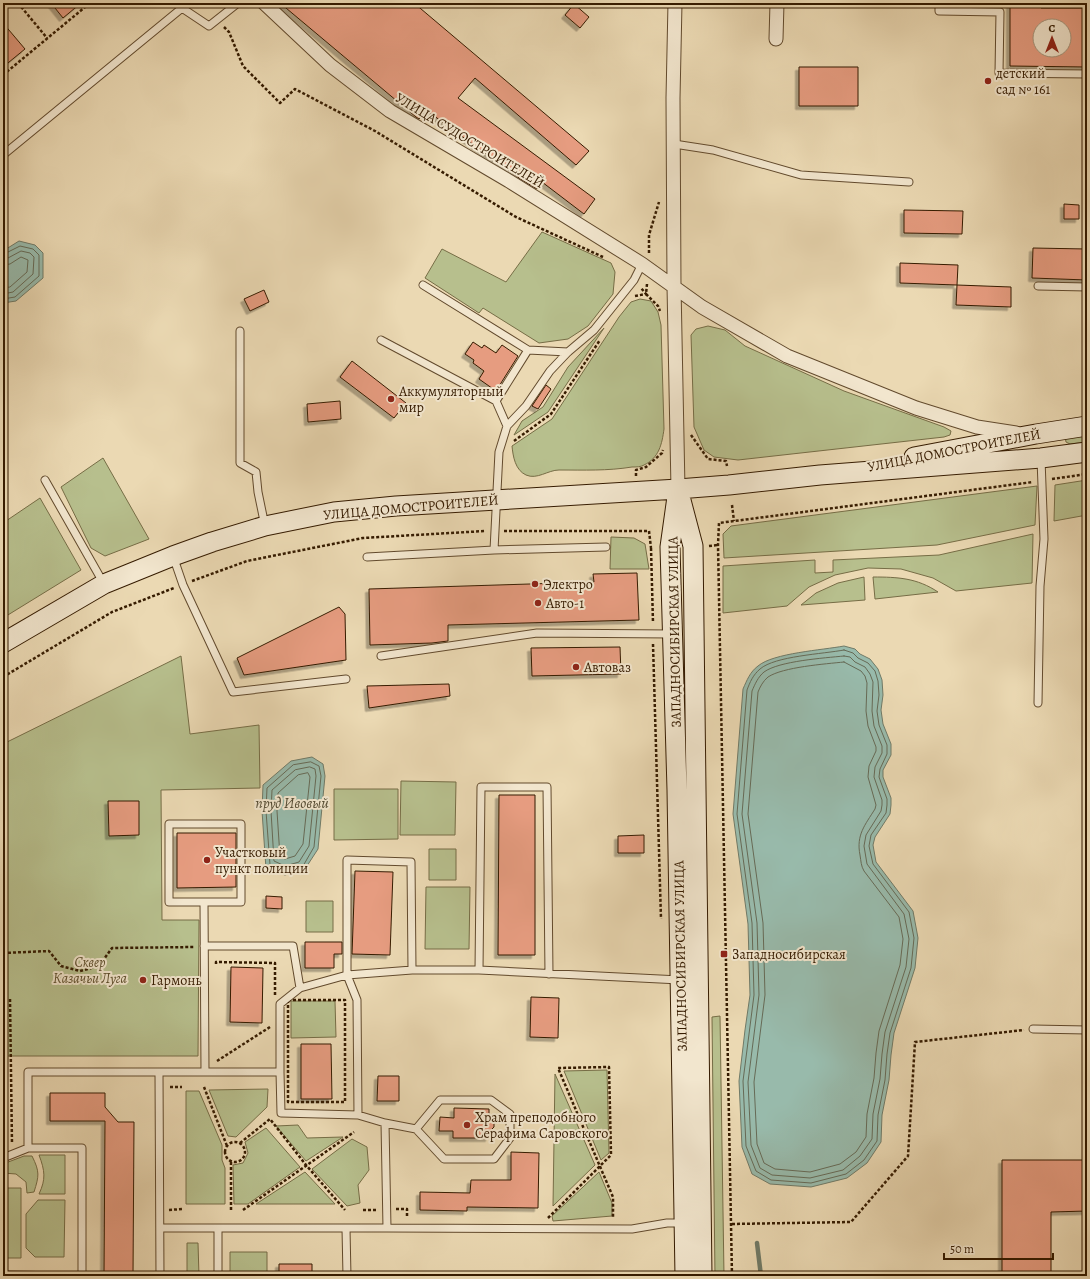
<svg xmlns="http://www.w3.org/2000/svg" width="1090" height="1279" font-family="Alegreya,serif">
<style>
.green{fill:#b7bf8d;stroke:#766d46}
.water{fill:#98baab;stroke:#707a67}
.lines{fill:none;stroke-linecap:round;stroke-linejoin:round}
.shore{stroke:#666a56;stroke-width:1}
.stream{stroke:#707a67;stroke-width:4.5}
.building{fill:#e69c80;stroke:#351b00;fill-rule:evenodd;filter:url(#shadow)}
.service-casing{stroke:#624a2d;stroke-width:9}
.minor-casing{stroke:#624a2d;stroke-width:15}
.secondary-casing{stroke:#351b00;stroke-width:21}
.path{stroke:#351b00;stroke-width:2.5;stroke-dasharray:3 2;stroke-linecap:butt}
.service{stroke:#f2e6ce;stroke-width:7}
.minor{stroke:#f2e6ce;stroke-width:13}
.secondary{stroke:#f2e6ce;stroke-width:19}
.poi-dot{fill:#8f2418;stroke:#f2e6ce;stroke-width:1.5}
.labels{text-anchor:middle;stroke-width:4;stroke-linejoin:round;paint-order:stroke}
.poi-label{font-size:14px;fill:#351b00;stroke:#f2e6ce;text-anchor:start}
.street-label{font-size:14px;fill:#351b00;stroke:#f2e6ce}
.park-label{font-size:14px;font-style:italic;fill:#5c4c2a;stroke:#f2e6ce}
.water-label{font-size:15px;font-style:italic;fill:#534b33;stroke:#f2e6ce}
</style>
<defs>
<filter id="shadow"><feDropShadow dx="-3.5" dy="3.5" stdDeviation="0" flood-color="#0004"/></filter>
</defs>
<rect width="100%" height="100%" fill="#ebd9b3"/>
<filter id="stains"><feTurbulence type="fractalNoise" baseFrequency=".005" numOctaves="4"/><feColorMatrix values="0 0 0 0 .2 0 0 0 0 .09 0 0 0 0 .02 0 0 0 .5 -.17"/></filter>
<radialGradient id="worn" r=".72"><stop offset=".6" stop-color="#630" stop-opacity="0"/><stop offset="1" stop-color="#630" stop-opacity=".3"/></radialGradient>
<!-- green -->
<path class="green" d="M542,232L611,263L615,272L613,294L588,326L568,339L539,343L483,308L479,313L425,278L442,249L506,282Z
M640,299L651,301L658,312L661,325L664,429C662,444 659,458 644,465C641,467 636,467 632,467C608,471 583,470 559,470C548,470 537,480 526,475C515,470 513,456 512,446L552,419L619,317L631,302Z
M708,326L725,330L745,346L844,391L944,427L951,431L950,435L944,437L738,460L714,457L704,450L694,427L691,335L696,329Z
M604,328L548,412L514,435L522,421L543,407L568,367Z
M1087,432V442L1070,444L1066,442L1065,437Z
M103,458L149,539L105,556L91,548L61,487Z
M1087,480V515L1054,521L1055,485Z
M1037,486L1035,525L937,545L724,558L723,534L731,526Z
M40,498L81,570L3,618V523Z
M1033,534L1032,583L956,591L933,578L901,569L868,568L835,575L809,587L787,606L723,613V566L815,560V573L833,572V560L939,555Z
M611,537L634,538L645,544L649,569H610Z
M864,577L865,600L801,605L816,593L838,583Z
M873,577C898,577 917,578 938,592L875,599Z
M181,656L190,734L259,725L260,788L161,790L162,920H199L198,1056H7L6,1000L3,995V744Z
M401,781L456,782L455,835H400Z
M334,789H398V839L334,840Z
M429,849H456V880H429Z
M426,887H470L469,949H425Z
M306,901H333V932H306Z
M291,1001H335L336,1037L291,1038Z
M720,1016L724,1276H715L712,1017Z
M607,1070L609,1153L601,1160L564,1071Z
M555,1074L595,1165L553,1206Z
M268,1089L267,1107L236,1137L228,1136L209,1090Z
M186,1091H199L222,1145V1160L225,1168V1204H186Z
M298,1125L307,1138L343,1137L306,1161L276,1126Z
M266,1128L300,1167L248,1204H234L233,1165L243,1163L248,1153L245,1142Z
M352,1139L367,1147L369,1170L358,1185L360,1203L347,1206L312,1169Z
M39,1155H65V1194H39C46,1179 45,1171 39,1155Z
M24,1156H32C40,1172 39,1176 34,1192L27,1193L26,1182L16,1174L3,1173V1164Z
M305,1172L335,1204H256Z
M599,1172L612,1203V1216L553,1221L552,1216Z
M3,1188H21V1258H3Z
M38,1200H65L64,1257H35L26,1248V1214Z
M187,1243H198L199,1276H187Z
M230,1252H267V1276H230Z"/>
<!-- water -->
<path class="water" d="M19,241L35,245L43,253V278L16,301L3,303V251Z
M844,646L855,649L860,654L870,659L878,669L882,680L883,695L881,710L883,724L891,744V755L883,770V777L891,798V805L890,814L875,837L873,845L876,862L913,911L918,938L915,968L894,1033L891,1055L889,1080L882,1115L881,1142L867,1163L847,1178L811,1187L770,1184L752,1174L742,1147L739,1081L745,1030L750,995L748,924L733,814L743,689C747,680 750,672 758,666C773,653 823,650 844,646Z
M312,757L323,764L325,776L318,849L305,869L285,875L266,869L262,811L263,785L291,761Z"/>
<g class="lines">
<!-- shore -->
<path class="shore" d="M3,254L6,253L20,246L33,249L39,255V276L15,297L3,299
M3,259L8,258L21,251L30,253L34,257L33,274L13,292L3,294
M3,265L10,264L21,257L28,260L27,272L10,287L3,288
M844,650L853,653L858,658L868,663L875,671L878,681L879,695L877,711L879,725L887,745V754L880,769L879,777L887,799V805L886,813L871,835L869,846L873,864L909,912L914,938L911,968L890,1033L887,1054L885,1080L878,1115L877,1141L864,1160L846,1174L811,1183L771,1180L756,1171L746,1146L743,1081L754,995L752,923L737,814L747,690C750,682 753,675 760,669C775,656 823,654 844,650Z
M844,656L850,657L855,662L865,667L870,674L873,682L872,711L874,726L882,746V753L875,767L874,777L882,800V805L881,811L866,835L864,846L867,864L904,914L909,939L906,967L885,1032L882,1054L880,1079L873,1114L872,1139L860,1156L843,1170L810,1178L772,1175L760,1168L751,1145L748,1082L759,995L757,923L742,814L752,691C755,684 758,677 764,672C779,661 824,658 844,656Z
M844,662L861,671L865,676L867,683L866,711L868,726L876,747V751L869,766L868,777L876,805L875,809C865,825 856,835 860,855C861,861 861,866 864,871L899,917L903,939L900,965L879,1031L876,1053L874,1078L867,1114L866,1137L856,1152L840,1164L810,1172L775,1169L764,1163L757,1144L754,1082L765,995L763,923L748,814L758,692C760,687 763,681 768,677C783,667 825,664 844,662Z
M311,762L319,766L321,776L314,847L303,866L285,871L270,865L266,811L267,788L293,765Z
M310,767L315,769L316,776L309,846L299,862L285,866L274,861L271,811L272,790L295,770Z
M308,773L310,777L303,844L295,856L285,859L280,857L277,811L278,793L298,775Z"/>
<!-- stream -->
<path class="stream" d="M757,1243L761,1276"/>
</g>
<!-- building -->
<path class="building" d="M51,3H81L63,18Z
M280,3H414L589,151L576,165L475,78L458,98L595,199L584,214L542,182L537,189L519,178L426,110L419,119L416,117Z
M1010,3H1041V8H1087V67L1010,66ZM1040,26H1064V50H1040Z
M574,4L589,17L580,28L565,15Z
M3,23L25,49L3,67Z
M799,67H858V106H799Z
M1064,204L1079,205V219H1064Z
M904,210L963,211L962,234L904,233Z
M1033,248L1087,249V280L1032,278Z
M900,263L958,265L957,285L900,283Z
M957,285L1011,287V307L956,305Z
M264,290L269,302L250,311L244,299Z
M473,342L482,348L484,345L496,353L502,345L518,356L496,391L479,379L484,371L473,363L474,360L465,354Z
M352,361L406,403L394,418L340,377Z
M546,385L551,389L538,409L532,406Z
M340,401L341,419L308,422L307,404Z
M637,573L639,620L448,625V641L432,643L370,645L369,589L594,582L593,574Z
M339,607L345,614L346,660L244,675L237,658Z
M620,647L621,674L532,676L531,648Z
M449,684L450,696L369,708L367,686Z
M499,795H535V955H498Z
M108,801H139V835L109,836Z
M177,833H236V887L177,888Z
M644,835V853H618V836Z
M355,871L393,872L390,955L352,954Z
M266,896L282,897V909L266,908Z
M305,942H342V954H334V968H305Z
M231,967L263,968L262,1023L230,1022Z
M531,997L559,998L558,1038L530,1037Z
M301,1044H331L332,1099H301Z
M378,1076H399V1101H377Z
M50,1093H105V1107L118,1122H134L133,1276H104L105,1121H50Z
M454,1108L489,1109V1115L494,1119V1127L489,1132V1138H453V1131H439L440,1117L454,1118Z
M511,1152L539,1153L538,1208L467,1207V1211L420,1210V1192L470,1193L471,1180H511Z
M1002,1160H1087V1211L1051,1212V1276H1002Z
M279,1264H312V1276H279Z"/>
<g class="lines">
<defs>
<path id="service" d="M939,3V11L1000,12L999,73L1087,74
M674,144L713,150L801,175L909,182
M3,155L182,8L209,26L238,3
M423,285L528,350
M1038,286L1087,287
M240,331V463L256,472L258,492L265,526
M381,340L496,401L507,426
M496,401L528,350L568,352
M45,480L104,584
M606,547L494,550L499,452L507,426L526,406L550,371L568,352L594,330L634,280L642,264
M173,556L183,585L233,692L346,679
M367,557L494,550
M381,656L537,633L672,634
M1038,703L1040,586L1044,539L1041,459
M204,902H241V824H169V902H204L205,1072
M204,946H293L300,988
M412,970L411,862L347,860V975L412,970H479L680,980
M479,970L481,787H547L549,974
M1033,1029L1087,1030
M159,1072L160,1276
M280,1072V1004L300,988L347,975L357,1000L358,1115
M385,1123L416,1129L444,1159H494L510,1138V1114L491,1100H440L416,1129
M28,1148V1072H280L281,1113L358,1115L385,1123L387,1228L632,1229L667,1223H684
M3,1158L28,1148H82V1276
M160,1228H387
M218,1228V1276
M346,1229L347,1276
M3,1275L70,1276"/>
<path id="minor" d="M264,3L330,65L390,111L509,181L642,264L702,307L787,356L916,408L977,427L1016,433
M675,3L673,98L674,286L678,489
M776,39L777,3"/>
<path id="secondary" d="M914,457L1036,434L1087,426
M678,489L693,546L702,1276
M677,497L670,547L677,790L685,1276
M3,643L104,584L173,556L212,542L265,526L334,512L396,506L678,489L729,485L820,475L1041,458L1087,452"/>
</defs>
<!-- service casing -->
<use href="#service" class="service-casing"/>
<!-- minor casing -->
<use href="#minor" class="minor-casing"/>
<!-- secondary casing -->
<use href="#secondary" class="secondary-casing"/>
<!-- path -->
<path class="path" d="M18,3L47,38
M224,27L229,32L243,66L280,103L295,89L375,131L516,217L603,257
M3,75L90,3
M649,253V235L659,202
M647,284L646,294L658,306L660,311
M635,296L646,294L641,288
M691,435L708,459L726,461L727,466
M514,441L551,414L600,340
M636,476V470L646,467L662,453L663,450
M1052,479L1087,474
M732,505L734,521
M504,531H649L651,548H652
M709,546L718,545
M651,548L653,623
M192,581L247,561L363,538L485,531
M653,644L661,919
M3,677L112,612L174,588
M3,953L49,951L61,966L80,971L99,966L112,948L194,947
M216,964V962L275,963V995
M10,999L12,1144
M288,1000H345V1102H288Z
M217,1061L270,1027
M170,1087H182
M204,1087L227,1146
M225 1152a10 10 0 1 1 20 0a10 10 0 1 1-20 0Z
M240,1143L270,1119L306,1165L345,1210
M396,1209H407V1218
M169,1210L182,1209
M231,1210V1161
M243,1210L354,1132
M363,1210H377
M548,1218L611,1155L609,1067L558,1068L613,1197V1218
M732,1224L851,1222L908,1156L915,1042L1024,1030
M732,1276L718,545L719,523L1033,482"/>
<!-- service -->
<use href="#service" class="service"/>
<!-- minor -->
<use href="#minor" class="minor"/>
<!-- secondary -->
<use href="#secondary" class="secondary"/>
</g>
<!-- markers -->
<g class="poi-dot">
<circle cx="988" cy="81" r="4"/>
<circle cx="391" cy="399" r="4"/>
<circle cx="535" cy="584" r="4"/>
<circle cx="538" cy="603" r="4"/>
<circle cx="576" cy="667" r="4"/>
<circle cx="207" cy="860" r="4"/>
<rect x="720" y="950" width="8" height="8" rx="2"/>
<circle cx="143" cy="980" r="4"/>
<circle cx="467" cy="1125" r="4"/>
</g>
<g class="labels">
<!-- poi labels -->
<g class="poi-label">
<text x="996" y="78">детский<tspan x="996" dy="16">сад № 161</tspan></text>
<text x="399" y="396">Аккумуляторный<tspan x="399" dy="16">мир</tspan></text>
<text x="543" y="589">Электро</text>
<text x="546" y="608">Авто-1</text>
<text x="584" y="672">Автоваз</text>
<text x="215" y="857">Участковый<tspan x="215" dy="16">пункт полиции</tspan></text>
<text x="732" y="959">Западносибирская</text>
<text x="151" y="985">Гармонь</text>
<text x="475" y="1122">Храм преподобного<tspan x="475" dy="16">Серафима Саровского</tspan></text>
</g>
<!-- street labels -->
<g class="street-label">
<text transform="translate(470 140) rotate(31)" y="5">УЛИЦА СУДОСТРОИТЕЛЕЙ</text>
<text transform="translate(954 450) rotate(-11)" y="5">УЛИЦА ДОМОСТРОИТЕЛЕЙ</text>
<text transform="translate(411 507) rotate(-5)" y="5">УЛИЦА ДОМОСТРОИТЕЛЕЙ</text>
<text transform="translate(674 632) rotate(-91)" y="5">ЗАПАДНОСИБИРСКАЯ УЛИЦА</text>
<text transform="translate(680 956) rotate(-91)" y="5">ЗАПАДНОСИБИРСКАЯ УЛИЦА</text>
</g>
<!-- park labels -->
<g class="park-label">
<text x="90" y="967">Сквер<tspan x="90" dy="16">Казачьи Луга</tspan></text>
</g>
<!-- water labels -->
<g class="water-label">
<text x="292" y="808">пруд Ивовый</text>
</g>
</g>
<!-- margin -->
<rect width="1090" height="1279" fill="none" stroke="#ebd9b3" stroke-width="16"/>
<rect x="4" y="4" width="1082" height="1271" fill="none" stroke="#351b00" stroke-width="2"/>
<rect x="8" y="8" width="1074" height="1263" fill="none" stroke="#351b00"/>
<!-- north arrow -->
<g transform="translate(1052 38)"><circle r="19" fill="#f2e6ce" stroke="#a6957c"/>
<path d="M0-3L7 15L0 10L-7 15Z" fill="#8f2418"/>
<text y="-6" font-size="11" font-weight="bold" text-anchor="middle" fill="#351b00">С</text>
</g>
<!-- scale -->
<path d="M944 1253v6h109v-6" fill="none" stroke="#351b00" stroke-width="2"/>
<text x="950" y="1253" font-size="12" fill="#351b00" stroke="#f2e6ce" stroke-width="3" paint-order="stroke">50 m</text>
<rect width="100%" height="100%" filter="url(#stains)"/>
<rect width="100%" height="100%" fill="url(#worn)"/>
</svg>
